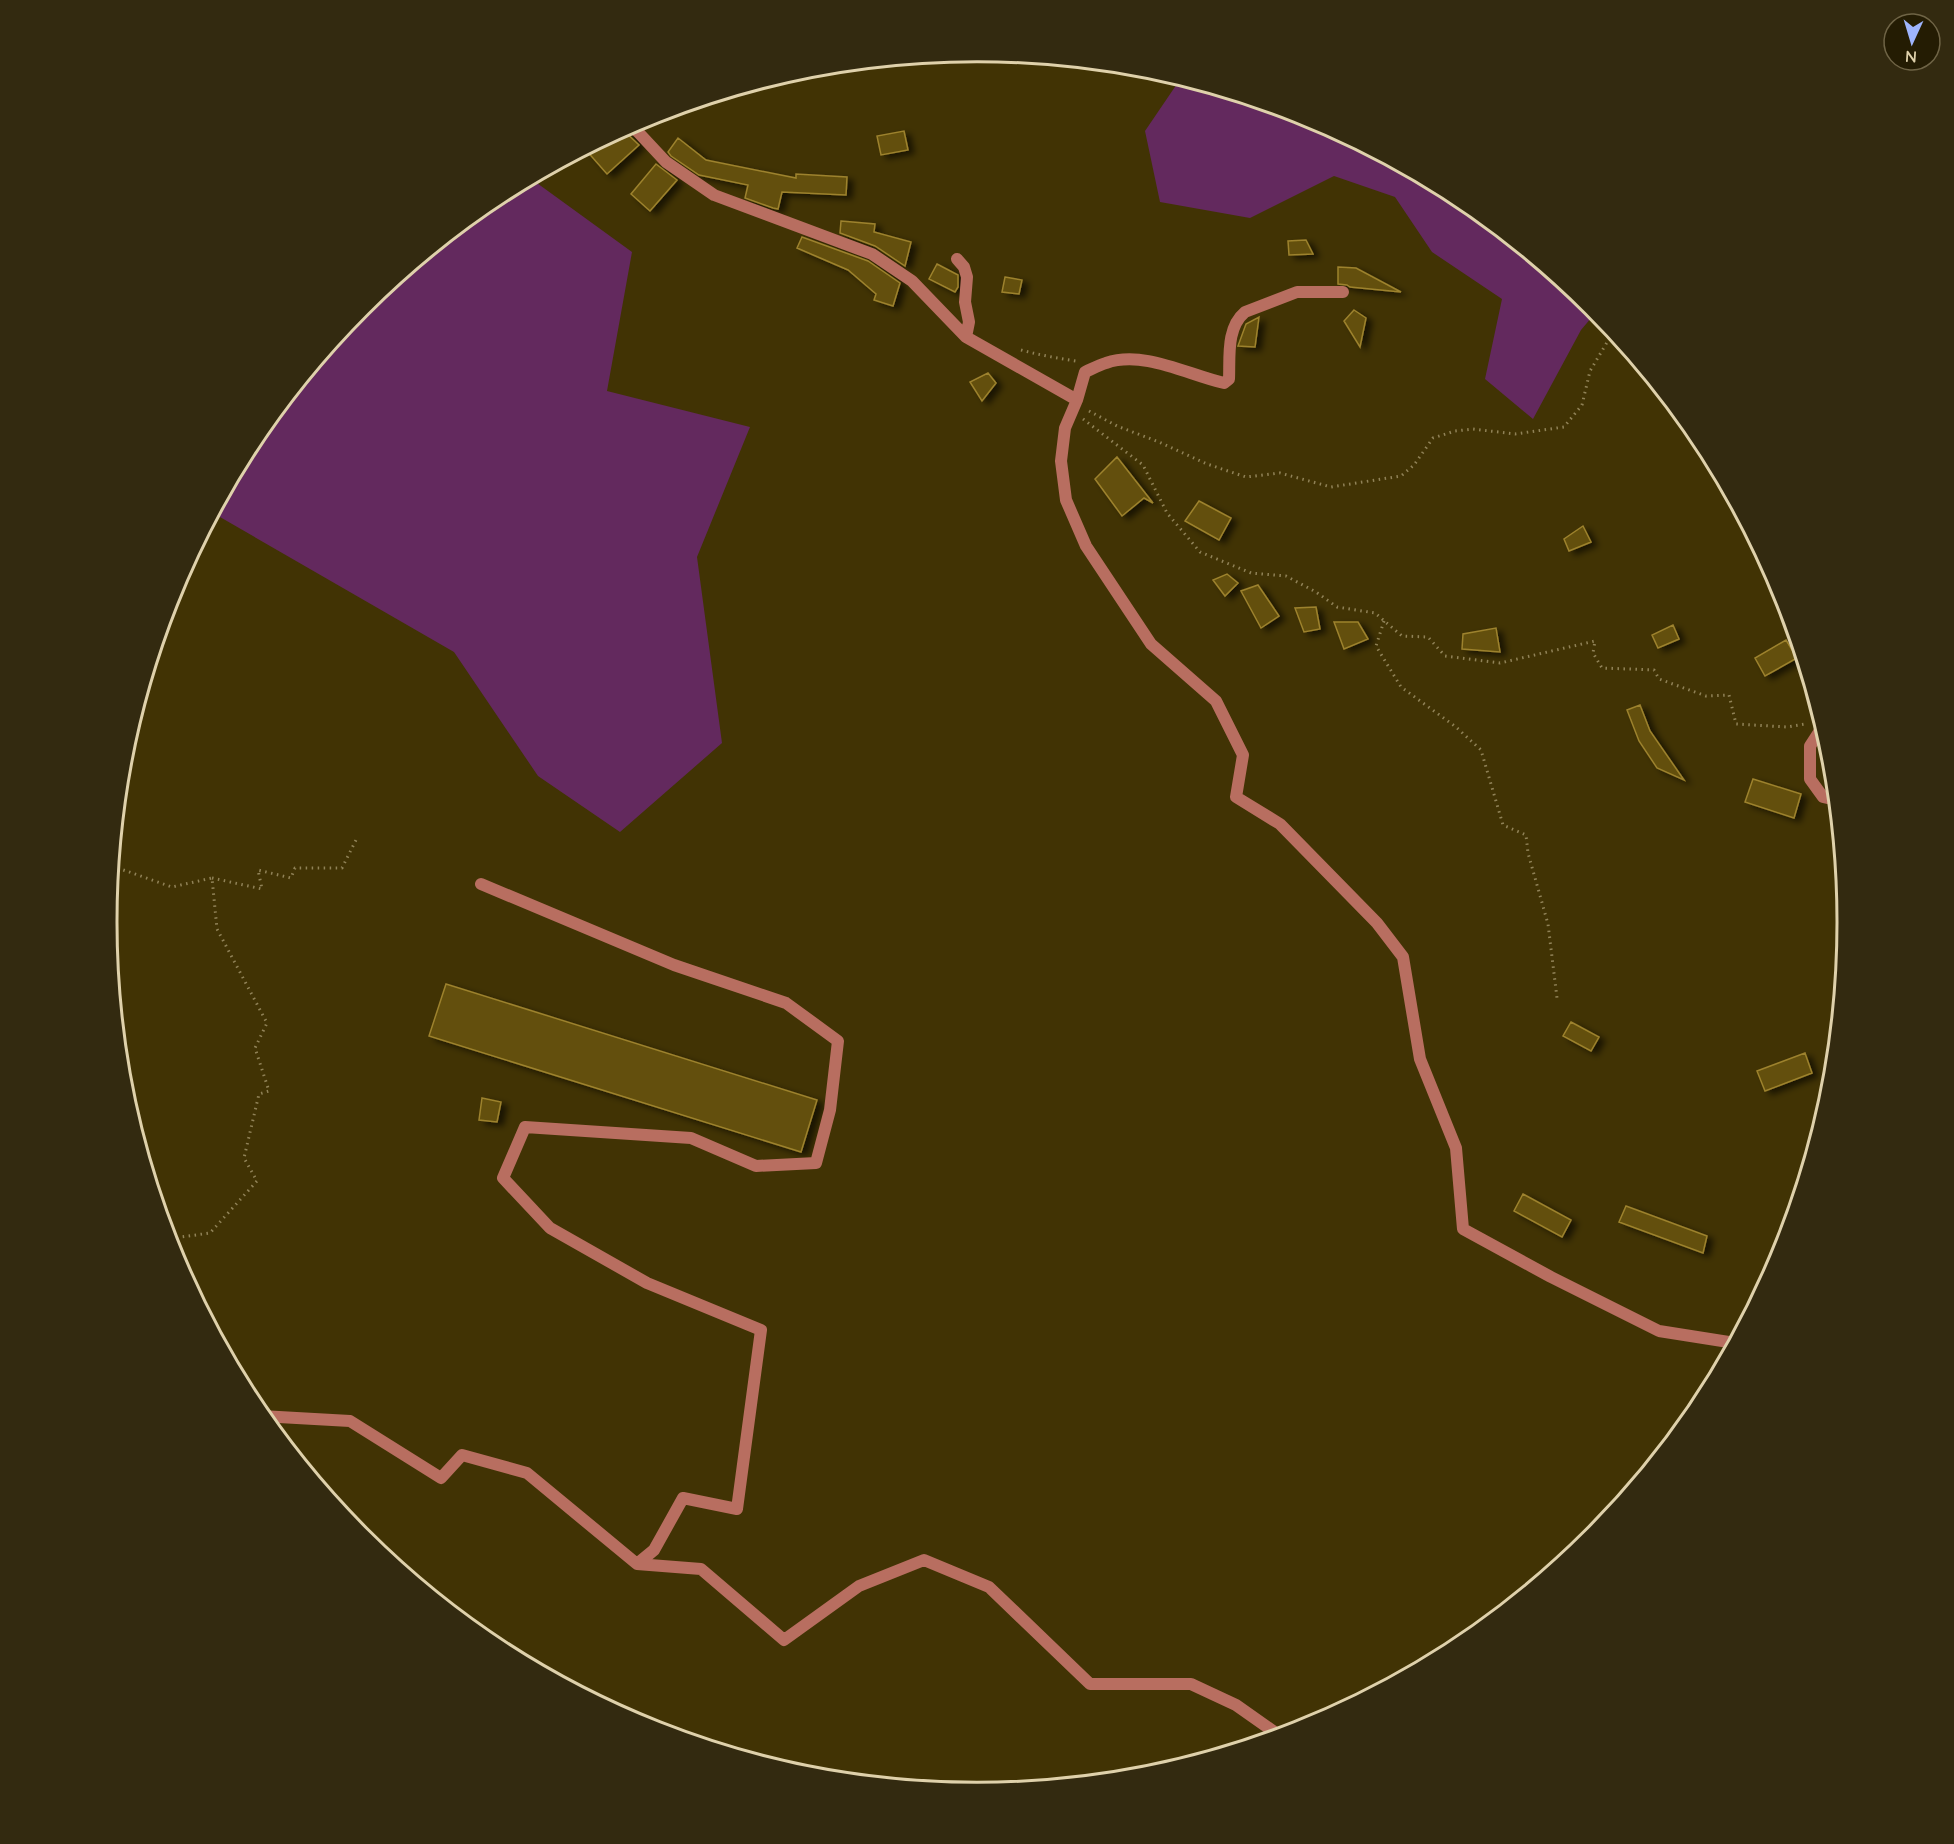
<svg xmlns="http://www.w3.org/2000/svg" width="1954" height="1844" font-family="Quicksand,sans-serif">
<style>
.green{fill:#63295e}
.building{fill:#63500a;stroke:#9d822e;stroke-width:1.5;filter:url(#shadow)}
.lines{fill:none;stroke-linecap:round;stroke-linejoin:round}
.path{stroke:#908257;stroke-width:3;stroke-dasharray:1.5 4.5;stroke-linecap:butt}
.minor{stroke:#b86e60;stroke-width:12}
.rim{fill:none;stroke:#dfd1ab;stroke-width:3}
</style>
<defs>
<filter id="shadow"><feDropShadow dx="6" dy="3.5" stdDeviation="3" flood-color="#0009"/></filter>
</defs>
<rect width="100%" height="100%" fill="#413304"/>
<!-- green -->
<path class="green" d="M1181,78L1311,117L1461,198L1593,306L1597,311L1581,330L1533,419L1485,379L1502,299L1432,252L1395,197L1334,176L1250,218L1160,202L1145,131Z
M530,178L632,252L607,391L750,427L697,557L722,743L620,832L538,776L454,652L213,513L253,438L361,306L493,198Z"/>
<!-- building -->
<path class="building" d="M623,130L639,145L607,174L585,149L601,140L606,146Z
M904,131L908,150L881,155L877,136Z
M678,138L706,160L796,178V174L847,177L846,195L782,192L778,209L773,208L745,198L748,185L699,175L671,156L668,152Z
M656,164L677,180L650,211L631,194Z
M841,221L875,224L874,232L911,242L905,266L875,246L840,233Z
M802,237L868,261L900,283L893,306L874,300L876,294L848,270L797,248Z
M1306,240L1313,254L1289,255L1288,241Z
M937,264L958,275V287L955,292L929,279Z
M1338,267L1356,268L1401,292L1350,287L1347,285L1338,284Z
M1005,277L1022,280L1019,294L1002,292Z
M1354,310L1366,318L1360,347L1344,321Z
M1259,317L1255,347L1238,346L1246,324Z
M988,373L996,383L982,401L970,382Z
M1117,457L1153,503L1144,498L1122,516L1095,479Z
M1199,501L1231,518L1219,540L1185,521Z
M1583,526L1591,542L1569,551L1564,539Z
M1227,574L1238,583L1225,596L1213,580Z
M1258,585L1279,616L1261,628L1241,591Z
M1316,607L1320,629L1304,632L1295,608Z
M1334,622H1358L1368,639L1344,649Z
M1673,625L1679,639L1658,648L1652,635Z
M1496,628L1500,652L1462,649L1463,634Z
M1786,640L1797,658L1765,676L1755,658Z
M1640,705L1650,731L1684,780L1657,768L1639,741L1627,710Z
M1753,779L1801,794L1794,818L1745,802Z
M446,984L817,1100L801,1152L429,1036Z
M1571,1022L1599,1037L1591,1051L1563,1036Z
M1805,1053L1812,1073L1765,1091L1757,1071Z
M482,1098L501,1102L497,1122L479,1120Z
M1523,1194L1571,1220L1562,1237L1514,1211Z
M1626,1206L1707,1236L1703,1253L1619,1222Z"/>
<g class="lines">
<!-- path -->
<path class="path" d="M1021,350C1039,355 1057,358 1076,361
M1089,411L1117,426L1159,442L1207,464L1246,477L1280,473L1331,487L1401,476L1414,465L1433,438L1455,431L1473,429L1515,434L1564,427L1582,405L1590,371L1609,339L1620,340
M1083,419L1143,465L1167,513L1200,552L1251,573L1286,576L1316,592L1337,607L1375,613L1402,636L1428,637L1445,656L1500,663L1595,641L1593,653L1602,668L1654,670L1659,679L1706,696L1729,695L1736,724L1787,727L1805,724
M1384,621L1376,646L1401,687L1456,727L1481,750L1503,825L1526,835L1528,853L1548,924L1557,998
M112,866L172,887L212,878L217,929L267,1023L255,1048L269,1091L259,1094L244,1158L257,1181L210,1233L167,1239
M212,878L262,889L258,870L291,878L295,868H342L357,838"/>
<!-- minor -->
<path class="minor" d="M629,125L638,132L666,162L714,195L872,254L912,281L966,337L1077,400
M957,259L964,267L967,277L965,302L969,322L966,337
M1343,292H1297L1245,312C1226,328 1230,357 1229,379L1224,383C1188,375 1144,350 1106,363C1099,365 1092,369 1085,372L1077,400L1065,428L1061,461L1066,500L1086,546L1151,644L1216,701L1243,755L1236,797L1280,824L1377,923L1403,957L1420,1059L1456,1148L1463,1229L1551,1277L1659,1331L1735,1343
M1823,726L1810,746V779L1823,797L1836,800
M481,884L674,965L786,1003L838,1041L830,1110L816,1163L756,1166L691,1138L525,1127L503,1178L550,1228L647,1283L761,1330L737,1509L683,1498L654,1550L637,1564
M261,1416L350,1421L441,1478L462,1455L527,1473L637,1564L701,1569L784,1640L859,1586L924,1560L989,1587L1090,1684H1191L1236,1705L1280,1736"/>
</g>
<!-- crop -->
<path d="M0 0H1954V1844H0ZM117 922a860 860 0 1 1 1720 0a860 860 0 1 1-1720 0Z" fill="#332a10" fill-rule="evenodd"/>
<path class="rim" d="M117 922a860 860 0 1 1 1720 0a860 860 0 1 1-1720 0Z"/>
<!-- north arrow -->
<g transform="translate(1912 42) rotate(184)"><circle r="28" fill="#241c03" stroke="#6f6446" stroke-width="1.5"/>
<path d="M0-4.5L10 22L0 15L-10 22Z" fill="#9eb4fd"/>
<text y="-9" font-size="16" font-weight="bold" text-anchor="middle" fill="#dfd1ab">N</text>
</g>
</svg>
